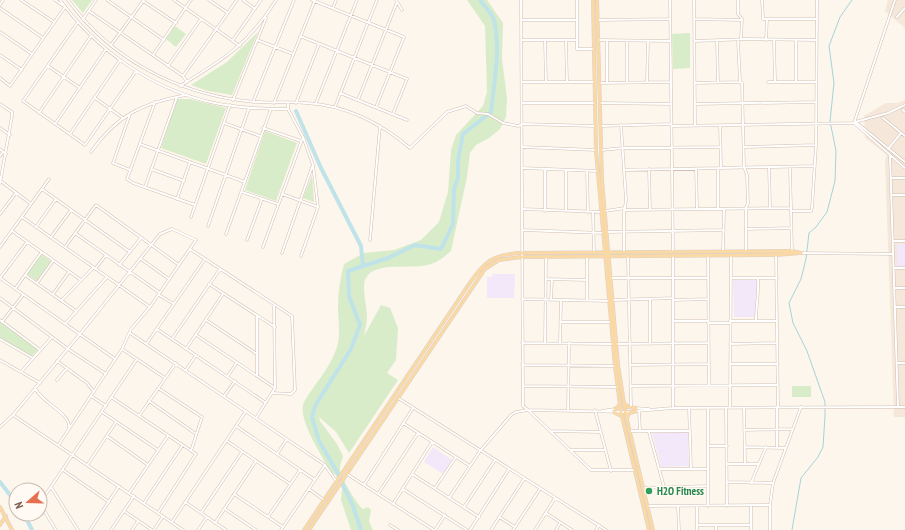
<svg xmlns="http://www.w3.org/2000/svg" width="905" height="530" font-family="'PT Sans Narrow',sans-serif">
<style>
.residential{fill:#f5e8da}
.education{fill:#f3e8fa}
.green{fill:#d8ecc9}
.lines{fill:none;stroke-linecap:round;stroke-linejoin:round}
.stream{stroke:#a5d3da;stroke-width:1}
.river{stroke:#bfe3e8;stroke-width:4}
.minor-casing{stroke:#d1beb0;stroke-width:3}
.major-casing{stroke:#dad1cd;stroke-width:4}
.minor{stroke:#fff;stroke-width:2}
.major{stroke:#fbd9a5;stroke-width:3}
.leisure-dot{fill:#2e9e5b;stroke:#fffaf3;stroke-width:1.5}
.labels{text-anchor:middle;stroke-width:3;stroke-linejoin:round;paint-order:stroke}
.leisure-label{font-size:11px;font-weight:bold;fill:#27864d;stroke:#fffaf3;text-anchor:start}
</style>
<rect width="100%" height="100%" fill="#fdf6ec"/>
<!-- residential -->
<path class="residential" d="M888,0H905V28L885,11Z
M905,100V417H894L885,160L887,155L865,138L864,116L886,103H898Z"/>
<!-- education -->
<path class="education" d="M897,244H905V267H897Z
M492,274H515L514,298H487V277H492Z
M733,280H757L755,317H734Z
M688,432L689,466L661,467L652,433Z
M433,447L452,460L443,474L424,462Z"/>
<!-- green -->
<path class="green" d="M72,0H92L83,13Z
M467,0H487L503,23L502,59L507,98L506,117L500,129L489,138L476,145L470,153L467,177L451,251C445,256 440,261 431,264C414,271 373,259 365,280C362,289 367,307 367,317C367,323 365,330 364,336L381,305L390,308L398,328L396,360L387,373L398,380L349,453L336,432L319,417L320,421L337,444L343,456C342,460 340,465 340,469C340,476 357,505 363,509L368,507L371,510L369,521L373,530H351L341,500L342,489L336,475L331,472C323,458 296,417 304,402C315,383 330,369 337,347C341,334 338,320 338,307C338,292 340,279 344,264L364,253L394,250L421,240L439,222L448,192L451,150L456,135L483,106L487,92L485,26Z
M175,26L186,34L176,47L166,39Z
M258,32L232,95L208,91L191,85L227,62Z
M690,33V68L673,69L672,34Z
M177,99H190L226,108L206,164L161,148Z
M265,131L297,143L276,201L245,190Z
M312,175L314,202L303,198Z
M41,254L51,261L37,281L27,274Z
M0,322L38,350L32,356L0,338Z
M792,386H811V397H792Z"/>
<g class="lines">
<!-- stream -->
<path class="stream" d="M792,530L801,478L818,457L823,447L825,416V402L807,351L793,323L789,303L801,279L806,259L809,233L816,227L827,212L835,181L836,151L830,121L834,83L829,46L840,17L852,0"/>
<!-- river -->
<path class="river" d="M296,111L321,168L361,246L363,266
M0,482L16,503
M24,514L32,530
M361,530L353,506L336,470L319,441L312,417L315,406L351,349L360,325L349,296L348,271L388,258L415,245L441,249L453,224L454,189L458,178V161L463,134L491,112C494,83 501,49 494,20C492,13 484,6 480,0"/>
<defs>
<path id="minor" d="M21,0L54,22
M60,0C96,49 150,88 210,102C235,108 262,109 288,109
M68,0C110,58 175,93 246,101C266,104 287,101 307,103C345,105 381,123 410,148L447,112L466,106L477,113L488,114L503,123L518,126L523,124L595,126
M107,0L164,40
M174,0L240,46
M209,0L228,13
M243,0L255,9
M312,0L404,37L376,107
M396,0L402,10
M521,0L523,406L528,410L630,412
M577,0V49H593
M670,0L673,251
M694,0L695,125
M738,0V14L742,19L741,39
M762,0L763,19H816
M143,1L176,23
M0,5L3,0
M0,8L43,38
M333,8L336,0
M89,11L183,76L187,82
M897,17L905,8
M83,19L96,0
M695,19L742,20
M522,20H576
M597,20L670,19
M78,22L23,101L85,145L136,71
M0,32L32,54
M300,36L407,79L393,114
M233,40L261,0
M257,40L293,54
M522,40H577
M566,40L567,82
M599,40L670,41
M766,40L767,19
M774,40L775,81
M796,40V81
M545,41L546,82
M627,41V82
M695,41L748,39L816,40
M717,41L718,82
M738,41L740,81
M111,45L144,0
M0,55L22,70
M153,55L191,0
M48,66L80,88
M168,66L201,19
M183,76L237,0
M0,78L10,86L65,7L55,0
M522,82H594
M607,82V40
M647,82L648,41
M768,82H816
M599,83L670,82
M695,83L740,82L742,83L744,167L747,175L748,204L746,207V252
M180,86C224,59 248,45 276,0
M340,93L407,120
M95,98L123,118
M233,100L266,18
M358,100L397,2
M155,102L127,179L133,183L195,205
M253,102L294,0
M274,103L315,0
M288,103V109L303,137L313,165L318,207L301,256
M296,103L319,44
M316,103L357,0
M523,103H595
M600,103L671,104
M0,104L12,112V116L0,183
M695,104L816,102
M335,107L377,0
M903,110L905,112
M39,113L91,36
M130,114L113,163L130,170
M883,118L905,136
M855,122L888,113L905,105
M224,123L260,136
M854,123L895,0
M854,123L905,168
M55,124L106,49
M621,125L626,200L624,213V252
M601,126L671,124
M672,126L857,123L905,162
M0,128L10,135
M263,128L301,141
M70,134L120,60
M140,144L245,182
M523,147L596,150
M744,147L816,145
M0,149L6,154
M888,149L901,133
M602,150L623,148L720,147
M91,152C117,115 143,103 186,95
M0,156L3,152
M890,156L898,407
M769,167L770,208
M790,167L792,251
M523,168L598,171
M696,168L697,209
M718,168V209
M721,168L815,166
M151,169L184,181
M649,169L650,210
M624,170L720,168L721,166L720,125
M587,171L588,213
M891,178H905
M2,182L31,204
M145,187L177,97
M42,189L130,252
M242,192L278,204
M282,194L318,207
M892,195H905
M177,199L190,162
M523,209L601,212
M624,210L791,208
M545,211V169
M566,211V170
M605,211L625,208
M791,211H811L812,208L816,145L817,0
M593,213L594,253
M0,214L16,193
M22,217L150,307
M191,217L230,105
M208,226L249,108
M36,227L56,199
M746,229L791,228
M523,230L603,233
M12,231L81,280
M607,232L724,230
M75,233L160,293
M226,234L271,109
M51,237L71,210
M247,240L262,199
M370,240L380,126
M893,241H905
M0,247L49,179
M65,247L96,205L179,265
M263,247L303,137
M190,249L292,316L295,390L291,394L272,393
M723,251L724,209
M282,253L312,167
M801,253L893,254
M708,255L709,385
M776,255L778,407
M628,256L631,407
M141,259L169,279
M119,265L141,238
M894,268H905
M95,269L106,255
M25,275L76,311
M0,278L115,359
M0,278L27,242
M611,278H708
M731,278H777
M546,279L587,280
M37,283L53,261
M209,284L275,327
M894,288H905
M15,289L41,253
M53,294L69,272
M159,295L174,304
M0,298L68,349L106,374
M522,299L609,301
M650,299V344
M62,300L93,268
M551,300L552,279
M587,300V257
M613,300L673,298
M673,300L708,299
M895,307H905
M257,316V376
M0,320L40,350
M206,320L257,354
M673,321H708
M730,321H777
M756,321C756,306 759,293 758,278
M2,322L23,295
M560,322H611
M708,323H730
M65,324L107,277
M157,329L266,403
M130,333L325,465L336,481
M196,335L275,388
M0,339L33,358
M172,339L220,269
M147,343L205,259
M522,343L612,344
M545,343L546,257
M560,343L561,300
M617,344L708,343
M730,344L777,343
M122,349L165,378
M186,349L223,294
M0,360L40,383
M57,361L87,383L94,392
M897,363H905
M730,364H777
M522,365L615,366
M630,365L709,364
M186,370L196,355
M21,372L52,337
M228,376L237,362
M57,380L67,368
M523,386L618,387
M630,386L777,385
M35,388C42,403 70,413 69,427
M158,388L202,417L191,451
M91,396L106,406
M224,396L235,381
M111,397L196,454L158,513
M398,398L606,530
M149,401L196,434
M777,407V447
M635,408L649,409
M673,408V256
M689,408L691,469
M708,408V506
M726,408L727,506
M730,408L731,255
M744,408L745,464
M568,410L569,343
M595,410L611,471
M602,411L615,409
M636,411L673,408L905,407
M639,411L640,431
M102,412L158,450
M13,415L183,530
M139,416L176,363
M256,418L275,388L274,306
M403,423L470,466
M236,426L315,480
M0,427L13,415L80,334L160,234L172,229L196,240L150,307L131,329L122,349L59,444
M744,430L793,429
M550,431L601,432
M629,431H690
M649,432L664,487
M107,436L148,465
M227,441L290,484
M708,446H727
M745,447L786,448
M570,450H605
M277,454L287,439
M88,464L116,422
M727,464H759
M659,469H708
M63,470L109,502
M347,474L434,530
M412,474L479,517
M727,482L773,483
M751,483L766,447
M364,485L413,408
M51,487L78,530
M435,488L456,457
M643,488L708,486
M309,489L324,500
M403,489L467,530
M129,493L168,436
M234,494L283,527
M378,494L418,433
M449,498L480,451L511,415L516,412L528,410L591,470H634
M185,502L226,530
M40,503L137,359
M144,503L182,446
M40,504L56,530
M393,504L432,442
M751,505V530
M647,506L770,505
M678,506L679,530
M697,506V530
M464,507L495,460
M225,509L256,530
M124,511L152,530
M201,513L242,452
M546,513L572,530
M268,517L300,470
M499,517L515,527
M172,522L246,411
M215,523L256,461
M390,525L398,530
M697,525H751
M716,525V530
M90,530L119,486
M111,530L134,496
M132,530L138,521
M154,530L163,516
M198,530L207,517
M281,530L325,465
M435,530L445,515
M470,530L509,469
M491,530L524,479
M513,530L540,489
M535,530L555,498
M556,530L560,523
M596,530L599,525
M770,530V505L773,483L801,407"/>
<path id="major" d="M593,0L596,150L615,366L621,412L649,530
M597,0L602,181L618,365L626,416L653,530
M625,404L628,407L636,408
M615,409L618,407L619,405
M614,412L621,416
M627,418L629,413L636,411
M0,507L12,530
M0,525L6,516
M304,530L469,284C485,261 492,255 520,253L792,251L801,253
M309,530L485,269L499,260L522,257L776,255L800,253"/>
</defs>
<!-- minor casing -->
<use href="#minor" class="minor-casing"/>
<!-- major casing -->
<use href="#major" class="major-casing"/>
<!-- minor -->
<use href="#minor" class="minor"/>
<!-- major -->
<use href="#major" class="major"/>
</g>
<!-- markers -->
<circle class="leisure-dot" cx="649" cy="491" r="4"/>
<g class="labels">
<!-- leisure labels -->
<g class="leisure-label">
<text x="657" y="495">H2O Fitness</text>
</g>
</g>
<!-- north arrow -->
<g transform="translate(28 502) rotate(250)"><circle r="19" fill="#fffaf3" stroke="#cabbb1"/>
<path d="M0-3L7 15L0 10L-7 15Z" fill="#e76f51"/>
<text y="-6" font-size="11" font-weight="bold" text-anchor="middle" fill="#7a5c4d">N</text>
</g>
</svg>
